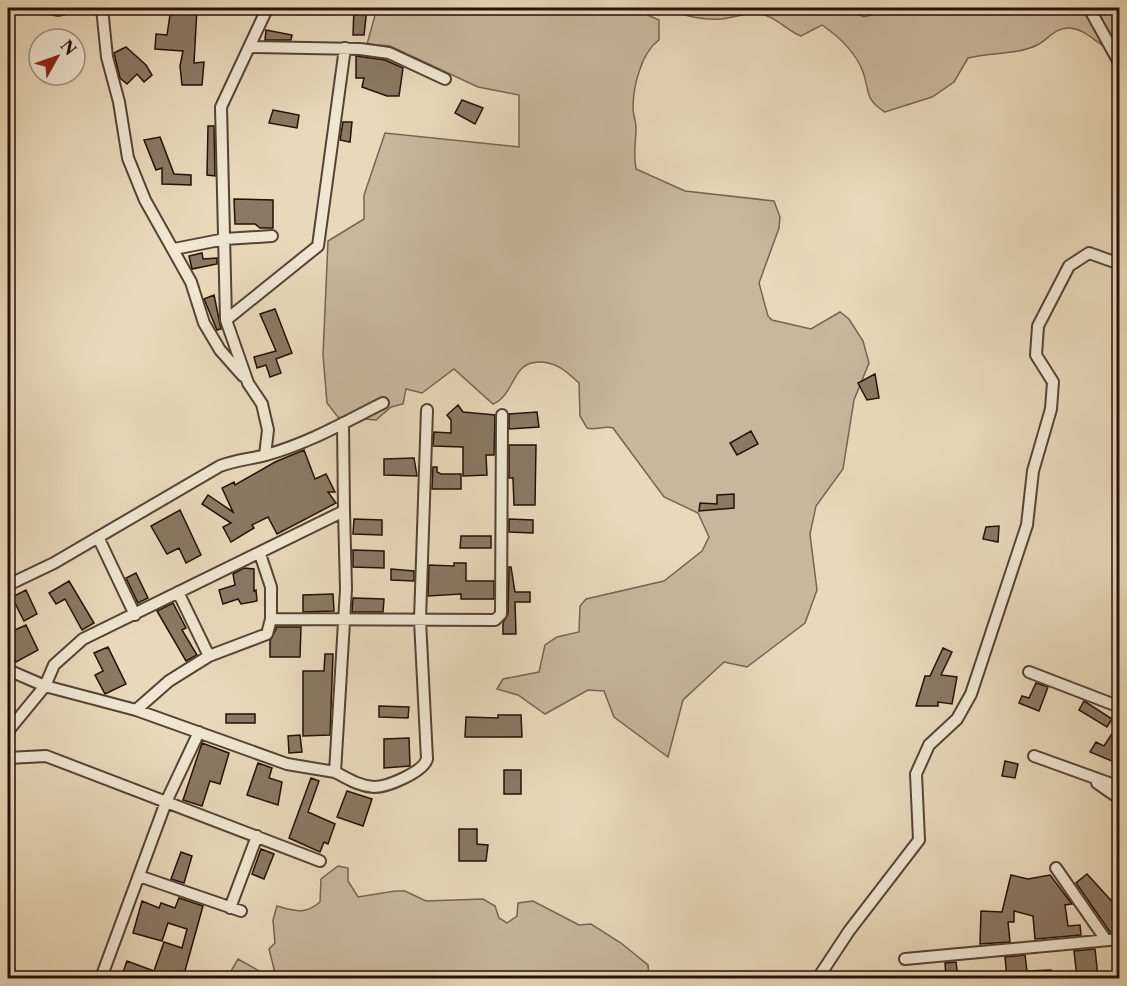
<svg xmlns="http://www.w3.org/2000/svg" width="1127" height="986" font-family="'Libre Caslon Text',serif">
<style>
.green{fill:#c7b79c;stroke:#766452;stroke-width:1.5}
.building{fill:#8a7964;stroke:#241107;stroke-width:1.5}
.lines{fill:none;stroke-linecap:round;stroke-linejoin:round}
.street-casing{stroke:#554334;stroke-width:14}
.street{stroke:#f0e6d2;stroke-width:10}
</style>
<rect width="100%" height="100%" fill="#e8d9ba"/>
<filter id="stains"><feTurbulence type="fractalNoise" baseFrequency=".00333" numOctaves="4"/><feColorMatrix values="0 0 0 0 .2 0 0 0 0 .09 0 0 0 0 .02 0 0 0 .5 -.17"/></filter>
<radialGradient id="worn" r=".72"><stop offset=".6" stop-color="#630" stop-opacity="0"/><stop offset="1" stop-color="#630" stop-opacity=".3"/></radialGradient>
<!-- green -->
<path class="green" d="M377,8H632L659,20V40C641,53 633,87 633,108C633,115 636,121 636,127C636,143 633,152 636,169L685,191L774,201L780,217L779,228L759,283L768,316L772,320L811,329L840,312L849,319L863,341L869,363L854,400L843,469L816,506L810,534L817,590L805,623L747,667L724,662L683,700L668,757L614,717L604,691L588,690L545,714L518,695L497,689L503,679L539,672L545,645L557,637L579,632L580,606L586,599L664,581L702,551L709,537L698,513L664,497L613,428C604,425 596,431 587,428L580,416L579,383C567,372 557,362 539,362C511,362 516,394 493,404L454,369L422,393L406,389L403,404L391,407L376,420L352,418L341,421L327,403L323,355L328,241L364,219V195L385,133L519,147V95L478,87L390,46L367,44Z
M679,8H842L864,17L896,8H1119V51C1102,52 1089,29 1070,28C1055,27 1048,40 1037,45C1017,55 990,52 968,58L954,82L932,97L885,112C864,99 870,91 863,72C856,53 838,36 822,25L801,36C788,31 778,19 765,15C750,11 737,17 722,19C708,20 695,18 681,14Z
M338,866L348,868V881L358,897L395,891H405L426,901L483,899L495,906L499,918L507,923L517,916L518,903L533,901L579,925L591,924L621,943L648,965L649,976L647,978H227L238,959L270,977H276L269,949L275,943L273,920L277,906C295,911 305,915 320,902L321,879Z"/>
<!-- building -->
<path class="building" d="M171,8H197L194,63L204,62L202,85H182L180,66L183,51L155,49L156,34L167,35Z
M354,8H367L364,35H353Z
M266,30L292,35L291,40H265Z
M126,47L146,65L152,75L144,82L137,74L127,84L120,78L114,53Z
M356,56L385,60L403,68L399,96H387L362,87L364,78H356Z
M462,100L483,108L475,124L455,113Z
M273,110L299,115L297,128L269,123Z
M343,122H352L350,142L340,140Z
M208,126H214L215,176L207,175Z
M160,137L174,174L191,175V185L162,184V168L156,170L144,140Z
M234,199L273,200V228H260L255,224H235Z
M202,253L203,259L217,258V264L192,269L189,256Z
M214,295L221,329L217,330L204,299Z
M275,309L292,353L276,359L281,373L270,377L266,365L257,368L254,357L276,351L260,314Z
M875,374L879,398L867,400L858,383Z
M458,405L463,412L495,415L494,455H486L487,475L463,476V447L433,446L434,432L451,433V420L447,415Z
M537,412L539,427L509,429V414Z
M751,431L758,444L737,455L730,443Z
M509,445H536L535,505H514L513,478H509Z
M304,450L315,479L326,474L335,492H328L336,503L277,534L268,517L252,525L254,528L231,542L223,527L231,523L202,504L208,495L233,512L222,488L234,482L235,485L275,462Z
M414,458L417,476L384,475V459Z
M433,467H437V472L441,474H461V489H432Z
M734,494V508L699,511L700,503L717,504V495Z
M180,510L201,555L186,563L179,548L167,554L151,526Z
M354,519L382,520V535L353,534Z
M509,519L533,520V533L509,532Z
M999,526L998,542L983,539L986,527Z
M461,536H491V548H460Z
M353,550L384,551V568L353,567Z
M454,563H466V581H494V599H461V594L428,596L429,565L454,566Z
M509,567H511L515,592H530V602H515L516,634H503V623L508,614Z
M244,568L254,569V591L256,590L257,601L241,604L238,599L223,604L219,590L235,585L233,574Z
M391,569L414,571V581L391,580Z
M136,573L148,598L138,603L126,578Z
M69,581L94,623L82,630L65,599L56,604L49,593Z
M26,590L37,614L24,621L12,597Z
M333,594L334,611L303,612V595Z
M353,598L384,599L383,612H352Z
M173,603L186,628L182,630L197,655L186,661L157,611Z
M26,625L38,650L16,662L8,647V633Z
M277,627H301L300,657H270V641Z
M108,647L126,684L105,694L95,675L103,671L94,653Z
M943,648L952,652L941,675L957,677L952,704L938,702V706H916L925,676H930Z
M325,654H333L330,735L303,736V671H324Z
M1036,683L1048,687L1039,711L1019,703L1022,696L1029,698Z
M1084,701L1112,719L1107,727L1079,710Z
M379,706L409,707L408,718L379,717Z
M226,714H255V723H226Z
M498,715H521L522,737H465L466,717L498,718Z
M1113,732L1119,736L1114,762L1090,752L1096,742L1104,746Z
M300,735L302,752L289,753L288,736Z
M409,738L410,766L384,768V739Z
M202,743L229,753L220,784L210,781L202,806L183,800Z
M1005,761L1018,764L1015,778L1002,776Z
M258,763L272,768L269,778L282,782L278,805L247,795Z
M504,770H521V794H504Z
M311,778L319,781L308,812L335,824L328,844L324,842L320,852L289,838Z
M347,791L372,799L363,826L337,817Z
M459,829H477V844L488,845L486,861H459Z
M261,849L274,854L264,879L252,874Z
M181,852L192,856L184,883L171,879Z
M1087,874L1116,906L1119,914V932H1110L1076,883Z
M1011,875L1028,879L1050,875L1072,904L1065,905L1068,926L1080,925L1081,935L1035,939L1033,916L1014,911V922H1008L1010,942L980,944L981,911L1002,912Z
M179,898L203,906L183,978H141L123,972L127,961L154,971L164,942L182,948L187,929L168,923L162,941L133,933L142,901L159,908L161,903L175,908Z
M1095,949L1098,977L1077,978L1074,951Z
M1025,955L1027,971L1051,970V978H1007L1005,957Z
M956,962L958,978H946L945,963Z"/>
<g class="lines">
<defs>
<path id="street" d="M49,8L58,10L67,8
M102,8L107,57L119,102L128,158L145,200L191,282L204,323L220,350L243,376
M1089,8L1120,64
M249,47L360,49L389,53L445,79
M174,249L225,239L272,236
M226,320L318,246L345,48
M343,423L344,511
M265,455L268,430L262,404L248,383L226,320L221,107L266,11
M98,537L135,615
M260,554L271,587V619L495,620L501,614L502,415
M8,585L54,563L220,466C236,460 251,459 266,455C307,444 345,422 383,403
M178,592L209,656
M8,670L45,686L136,710L287,764L335,772L346,589L344,511L83,639L54,665L45,686L8,731
M1029,672L1120,707
M136,710L169,681L209,656L267,634L271,619
M1034,756L1120,787
M8,758L46,756L320,861
M335,772C348,779 359,786 374,787C388,787 423,772 427,759L420,620L427,410
M1097,783L1120,799
M1056,868L1106,940
M139,876L241,911
M230,908L257,836
M905,959L1120,939
M101,978L166,802L199,732
M818,978L849,931L919,840L916,774L929,745L957,719L971,694L1027,525L1033,471L1051,409L1053,382L1036,355L1038,326L1069,266L1089,253L1120,264"/>
</defs>
<!-- street casing -->
<use href="#street" class="street-casing"/>
<!-- street -->
<use href="#street" class="street"/>
</g>
<!-- margin -->
<rect width="1127" height="986" fill="none" stroke="#e8d9ba" stroke-width="30"/>
<rect x="9" y="9" width="1109" height="968" fill="none" stroke="#241107" stroke-width="3"/>
<rect x="15" y="15" width="1097" height="956" fill="none" stroke="#241107" stroke-width="1.5"/>
<!-- north arrow -->
<g transform="translate(57 57) rotate(50)"><circle r="28" fill="#f0e6d2" stroke="#9e9181" stroke-width="1.5"/>
<path d="M0-4.5L10 22L0 15L-10 22Z" fill="#8f2418"/>
<text y="-9" font-size="16" font-weight="bold" text-anchor="middle" fill="#241107">N</text>
</g>
<rect width="100%" height="100%" filter="url(#stains)"/>
<rect width="100%" height="100%" fill="url(#worn)"/>
</svg>
